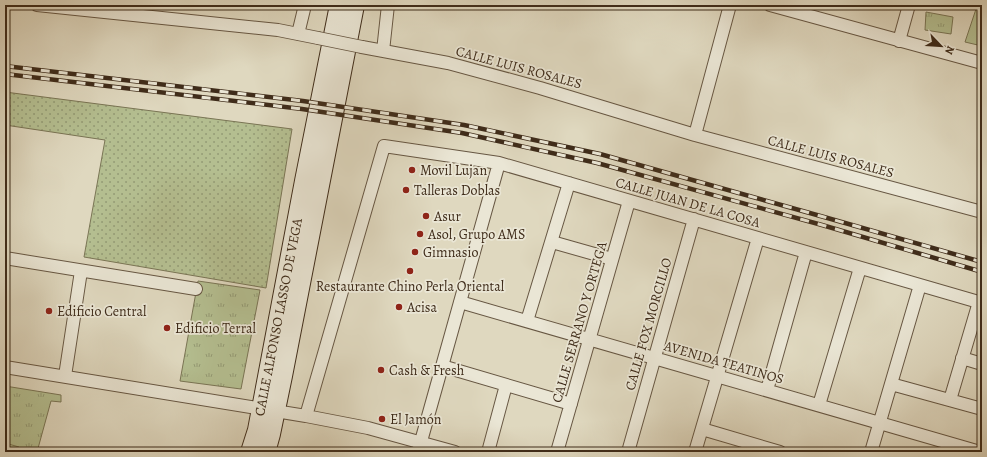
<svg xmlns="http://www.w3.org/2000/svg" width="987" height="457" font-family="Alegreya,serif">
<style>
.grass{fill:url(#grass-dots);stroke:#7a7555}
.park{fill:url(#park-tufts);stroke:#7a7555}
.pitch{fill:#b4be90;stroke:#7a7555}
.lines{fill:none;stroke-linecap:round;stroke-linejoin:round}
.street-casing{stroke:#675743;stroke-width:14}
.secondary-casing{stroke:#3f2c1a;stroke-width:20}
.street{stroke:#eae6d5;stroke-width:12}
.secondary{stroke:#eae6d5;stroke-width:18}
.rail-casing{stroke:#3f2c1a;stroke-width:4.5}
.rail{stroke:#eae6d5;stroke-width:3;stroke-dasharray:9;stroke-linecap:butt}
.street-bridge-casing{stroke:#675743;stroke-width:14;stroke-linecap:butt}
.street-bridge{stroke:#eae6d5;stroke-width:12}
.poi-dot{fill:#8f2418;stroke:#eae6d5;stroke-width:1.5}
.labels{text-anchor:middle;stroke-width:3.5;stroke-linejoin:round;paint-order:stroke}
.street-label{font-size:14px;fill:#3f2c1a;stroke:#eae6d5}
.poi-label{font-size:14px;fill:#3f2c1a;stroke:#eae6d5;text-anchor:start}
</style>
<defs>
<pattern id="grass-dots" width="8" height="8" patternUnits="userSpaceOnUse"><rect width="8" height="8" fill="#b4be90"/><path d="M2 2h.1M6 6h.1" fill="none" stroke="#949b75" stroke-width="1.8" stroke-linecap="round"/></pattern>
<pattern id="park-tufts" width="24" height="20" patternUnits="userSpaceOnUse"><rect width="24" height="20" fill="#b4be90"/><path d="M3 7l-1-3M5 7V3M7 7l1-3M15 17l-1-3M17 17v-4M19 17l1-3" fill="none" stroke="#949b75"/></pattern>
</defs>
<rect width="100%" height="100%" fill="#dfd8bf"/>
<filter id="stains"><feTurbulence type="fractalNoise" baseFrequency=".005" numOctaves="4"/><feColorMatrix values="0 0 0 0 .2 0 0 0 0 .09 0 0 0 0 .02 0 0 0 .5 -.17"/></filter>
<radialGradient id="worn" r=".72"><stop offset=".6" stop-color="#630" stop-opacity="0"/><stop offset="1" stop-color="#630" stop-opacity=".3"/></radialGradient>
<!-- grass -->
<path class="grass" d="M5,92L292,129L266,288L84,257L105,140L5,125Z"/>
<!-- park -->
<path class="park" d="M926,12L953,17L951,34L925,30Z
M198,281L260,290L241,389L180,381Z
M5,386L61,395V402L51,401L37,452H5Z"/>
<!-- pitch -->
<path class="pitch" d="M976,9L982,10V46L965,42Z
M5,443L19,447L17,452H5Z"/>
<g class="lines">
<defs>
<path id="street" d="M37,5L278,30L318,38
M770,5L982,63
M298,34L305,5
M899,41L909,5
M362,47L448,63L540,88L695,135L982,212
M383,51L388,5
M695,135L730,5
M552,242L612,259
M5,258L196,289
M460,302L980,452
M527,321L569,183
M962,358L982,364
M442,366L571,404
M5,367L306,416L368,428L455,452
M65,376L81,271
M891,384L982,409
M767,390L806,252
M950,400L979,302
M819,405L860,268
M306,416L384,146L499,163L982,303
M702,429L780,452
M418,452L499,163
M488,452L506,385
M557,452L629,201
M628,452L694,219
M695,452L758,238
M871,452L920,285"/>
<path id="secondary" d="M250,452L257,430L304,181L339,5
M266,452L271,434L283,376L355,5"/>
</defs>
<!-- street casing -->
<use href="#street" class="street-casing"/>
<!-- secondary casing -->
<use href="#secondary" class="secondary-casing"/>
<!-- street -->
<use href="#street" class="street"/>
<!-- secondary -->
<use href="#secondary" class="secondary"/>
<defs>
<path id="rail" d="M5,66L303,101L464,125L600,154L824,217L982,262
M5,74L302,109L462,133L597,163L822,225L979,271"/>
</defs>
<!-- rail casing -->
<use href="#rail" class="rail-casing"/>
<!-- rail -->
<use href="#rail" class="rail"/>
<defs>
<path id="street-bridge" d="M318,38L362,47"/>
</defs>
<!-- street-bridge casing -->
<use href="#street-bridge" class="street-bridge-casing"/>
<!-- street-bridge -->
<use href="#street-bridge" class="street-bridge"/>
</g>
<!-- markers -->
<g class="poi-dot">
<circle cx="412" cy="170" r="4"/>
<circle cx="406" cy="190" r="4"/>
<circle cx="426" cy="216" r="4"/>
<circle cx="420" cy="234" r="4"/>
<circle cx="415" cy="252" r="4"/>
<circle cx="410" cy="271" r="4"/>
<circle cx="399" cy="307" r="4"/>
<circle cx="49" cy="311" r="4"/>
<circle cx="167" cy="328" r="4"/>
<circle cx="381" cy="370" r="4"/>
<circle cx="382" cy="419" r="4"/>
</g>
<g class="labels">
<!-- street labels -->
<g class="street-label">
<text transform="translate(519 67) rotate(15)" y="5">CALLE LUIS ROSALES</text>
<text transform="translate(831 156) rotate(15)" y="5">CALLE LUIS ROSALES</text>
<text transform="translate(688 202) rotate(16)" y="5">CALLE JUAN DE LA COSA</text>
<text transform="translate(278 317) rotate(-79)" y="5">CALLE ALFONSO LASSO DE VEGA</text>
<text transform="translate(579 322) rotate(-74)" y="5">CALLE SERRANO Y ORTEGA</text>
<text transform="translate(648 324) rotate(-74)" y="5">CALLE FOX MORCILLO</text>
<text transform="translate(724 362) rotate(16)" y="5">AVENIDA TEATINOS</text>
</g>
<!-- poi labels -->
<g class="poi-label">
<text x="420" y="175">Movil Lujan</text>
<text x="414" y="195">Talleras Doblas</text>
<text x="434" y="221">Asur</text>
<text x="428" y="239">Asol, Grupo AMS</text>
<text x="423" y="257">Gimnasio</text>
<text x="410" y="291" text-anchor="middle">Restaurante Chino Perla Oriental</text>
<text x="407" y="312">Acisa</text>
<text x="57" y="316">Edificio Central</text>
<text x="175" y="333">Edificio Terral</text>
<text x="389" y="375">Cash &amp; Fresh</text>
<text x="390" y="424">El Jamón</text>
</g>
</g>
<!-- margin -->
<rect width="987" height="457" fill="none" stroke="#dfd8bf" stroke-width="20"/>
<rect x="6" y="6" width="975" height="445" fill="none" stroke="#3f2c1a" stroke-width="2"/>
<rect x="10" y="10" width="967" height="437" fill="none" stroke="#3f2c1a"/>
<!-- north arrow -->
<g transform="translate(941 46) rotate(115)" stroke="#eae6d5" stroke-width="3" paint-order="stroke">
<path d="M0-3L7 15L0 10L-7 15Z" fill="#3f2c1a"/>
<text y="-6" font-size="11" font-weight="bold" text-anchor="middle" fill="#3f2c1a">N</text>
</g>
<rect width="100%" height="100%" filter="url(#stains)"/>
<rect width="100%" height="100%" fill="url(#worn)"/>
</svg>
